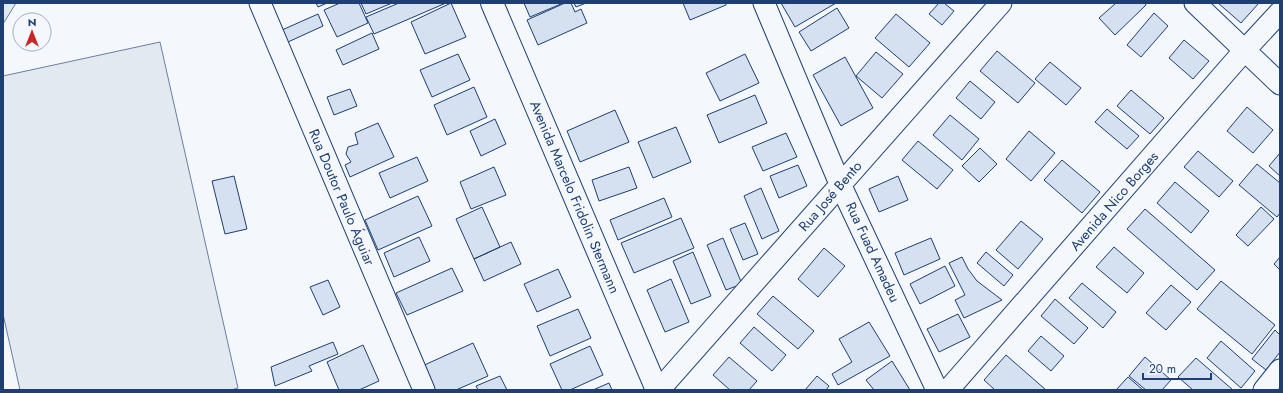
<svg xmlns="http://www.w3.org/2000/svg" width="1283" height="393" font-family="Jost,sans-serif">
<style>
.green{fill:#e3e9f0;stroke:#687fa3}
.building{fill:#d5e0f0;stroke:#1d3f73}
.lines{fill:none;stroke-linecap:round;stroke-linejoin:round}
.street-casing{stroke:#1d3f73;stroke-width:23}
.secondary-casing{stroke:#1d3f73;stroke-width:24}
.street{stroke:#f4f7fb;stroke-width:21}
.secondary{stroke:#f4f7fb;stroke-width:22}
.labels{text-anchor:middle;stroke-width:3;stroke-linejoin:round;paint-order:stroke}
.street-label{font-size:14px;fill:#1d3f73;stroke:#f4f7fb}
</style>
<rect width="100%" height="100%" fill="#f4f7fb"/>
<!-- green -->
<path class="green" d="M3,3H16L3,24Z
M160,42L238,388L231,390H20L3,314V76Z"/>
<!-- building -->
<path class="building" d="M316,3H327L318,7Z
M340,3H359L368,23L337,37L324,10Z
M361,3H392L366,14Z
M399,3H446L374,34L366,17Z
M451,3L466,37L425,54L411,22Z
M524,3H560L561,4L530,17Z
M565,3H571L575,12L581,9L587,23L538,45L527,20Z
M574,3H586L576,7Z
M683,3H726V5L690,20Z
M781,3H836L795,27Z
M939,3H944L954,11L942,25L929,14Z
M1116,3H1145L1146,5L1115,35L1099,18Z
M1218,3H1259L1241,23Z
M837,8L849,28L811,51L799,32Z
M1154,13L1168,26L1141,57L1127,45Z
M318,14L323,26L288,42L282,30Z
M896,14L930,43L909,67L875,38Z
M372,33L379,49L343,65L336,50Z
M1184,40L1209,61L1193,79L1169,58Z
M997,51L1035,83L1018,103L980,71Z
M876,52L903,74L882,98L856,76Z
M458,54L470,80L432,97L420,70Z
M745,54L759,83L720,101L706,73Z
M845,57L873,108L841,126L813,75Z
M1050,62L1081,88L1066,105L1035,79Z
M970,81L995,102L981,119L956,98Z
M474,87L487,117L447,135L434,105Z
M350,89L357,106L334,115L327,97Z
M1131,90L1164,118L1150,134L1117,106Z
M755,95L767,123L719,143L707,115Z
M1247,107L1273,130L1253,153L1227,131Z
M1107,109L1139,136L1127,149L1095,122Z
M615,110L629,142L580,162L567,131Z
M950,115L979,139L962,160L933,135Z
M495,119L506,144L481,156L470,131Z
M378,123L394,157L350,177L345,165L351,162L346,154L348,147L358,144L355,133Z
M676,127L691,162L653,178L638,142Z
M1029,131L1055,153L1031,181L1006,159Z
M786,133L797,157L763,171L752,147Z
M918,141L953,170L937,189L902,160Z
M980,148L997,164L979,182L962,166Z
M1198,151L1233,181L1219,197L1184,167Z
M1280,153V176L1269,166Z
M417,157L428,181L390,198L379,173Z
M1062,160L1100,192L1082,213L1044,180Z
M1257,164L1280,183V213L1277,217L1239,185Z
M798,165L807,186L779,198L770,176Z
M494,167L506,195L471,209L460,182Z
M629,167L637,188L599,201L592,180Z
M234,176L247,229L225,234L212,181Z
M898,176L908,200L879,212L869,189Z
M1175,182L1209,211L1191,233L1157,203Z
M761,188L779,231L762,239L744,196Z
M418,196L432,226L378,250L365,220Z
M664,198L672,217L618,240L610,220Z
M482,207L500,247L474,259L456,219Z
M1261,207L1274,219L1248,246L1236,235Z
M1145,209L1215,270L1197,290L1127,229Z
M681,218L694,248L634,273L621,243Z
M1021,221L1043,239L1018,269L996,250Z
M745,223L758,254L743,260L730,229Z
M419,237L430,261L394,277L384,253Z
M723,238L742,284L726,290L707,245Z
M931,238L940,259L904,275L895,253Z
M511,242L521,264L484,281L474,259Z
M1114,247L1144,273L1127,293L1096,267Z
M824,248L845,266L818,297L798,279Z
M693,252L711,296L691,304L673,261Z
M986,252L1013,275L1004,286L977,263Z
M962,257L968,269L977,281L1002,300L964,318L955,300L965,295L949,263Z
M1280,257V270L1274,264Z
M945,266L955,286L920,304L910,284Z
M452,268L463,291L407,315L396,293Z
M558,269L571,297L537,312L524,284Z
M671,279L689,322L665,332L647,290Z
M328,280L340,307L323,315L310,287Z
M1221,281L1275,325L1252,354L1197,309Z
M1082,283L1116,312L1103,328L1069,298Z
M1171,285L1191,302L1166,330L1146,313Z
M773,296L814,331L798,349L757,314Z
M1055,299L1088,328L1074,344L1041,316Z
M578,309L591,338L550,356L537,326Z
M958,314L970,337L939,352L927,329Z
M869,322L890,356L838,385L832,374L852,362L839,339Z
M754,327L786,355L772,371L740,343Z
M1275,330L1280,335V352L1266,370L1252,359Z
M1041,336L1064,356L1051,371L1028,351Z
M1221,341L1255,371L1241,388L1207,358Z
M333,342L338,354L309,366L312,371L275,386L271,367Z
M473,343L488,376L456,390H430L420,367Z
M363,345L379,381L359,390H339L327,362Z
M590,346L603,375L570,390H562L550,364Z
M1006,355L1046,390H995L984,380Z
M729,357L757,381L749,390H730L713,375Z
M1145,357L1171,380L1162,390H1146L1129,376Z
M1196,358L1233,390H1193L1178,377Z
M892,361L910,390H874L866,380Z
M500,376L507,390H478L476,386Z
M817,376L829,386L826,390H805Z
M1128,377L1143,390H1116Z
M609,383L612,390H593Z"/>
<g class="lines">
<defs>
<path id="street" d="M260,3L424,390
M764,3L840,184L937,390
M1195,3L1280,84
M659,390L1001,3
M948,390L1244,51L1280,12
M1264,390L1280,370"/>
<path id="secondary" d="M492,3L657,390"/>
</defs>
<!-- street casing -->
<use href="#street" class="street-casing"/>
<!-- secondary casing -->
<use href="#secondary" class="secondary-casing"/>
<!-- street -->
<use href="#street" class="street"/>
<!-- secondary -->
<use href="#secondary" class="secondary"/>
</g>
<g class="labels">
<!-- street labels -->
<g class="street-label">
<text transform="translate(830 196) rotate(-49)" y="5">Rua José Bento</text>
<text transform="translate(342 197) rotate(67)" y="5">Rua Doutor Paulo Águiar</text>
<text transform="translate(575 197) rotate(67)" y="5">Avenida Marcelo Fridolin Stermann</text>
<text transform="translate(1114 201) rotate(-49)" y="5">Avenida Nico Borges</text>
<text transform="translate(873 252) rotate(65)" y="5">Rua Fuad Amadeu</text>
</g>
</g>
<!-- border -->
<rect width="1283" height="393" fill="none" stroke="#1d3f73" stroke-width="8"/>
<!-- north arrow -->
<g transform="translate(32 32)"><circle r="19" fill="#f4f7fb" stroke="#9eadc5"/>
<path d="M0-3L7 15L0 10L-7 15Z" fill="#c62828"/>
<text y="-6" font-size="11" font-weight="bold" text-anchor="middle" fill="#1d3f73">N</text>
</g>
<!-- scale -->
<path d="M1143 373v6h68v-6" fill="none" stroke="#1d3f73" stroke-width="2"/>
<text x="1149" y="373" font-size="12" fill="#1d3f73" stroke="#f4f7fb" stroke-width="3" paint-order="stroke">20 m</text>
</svg>
